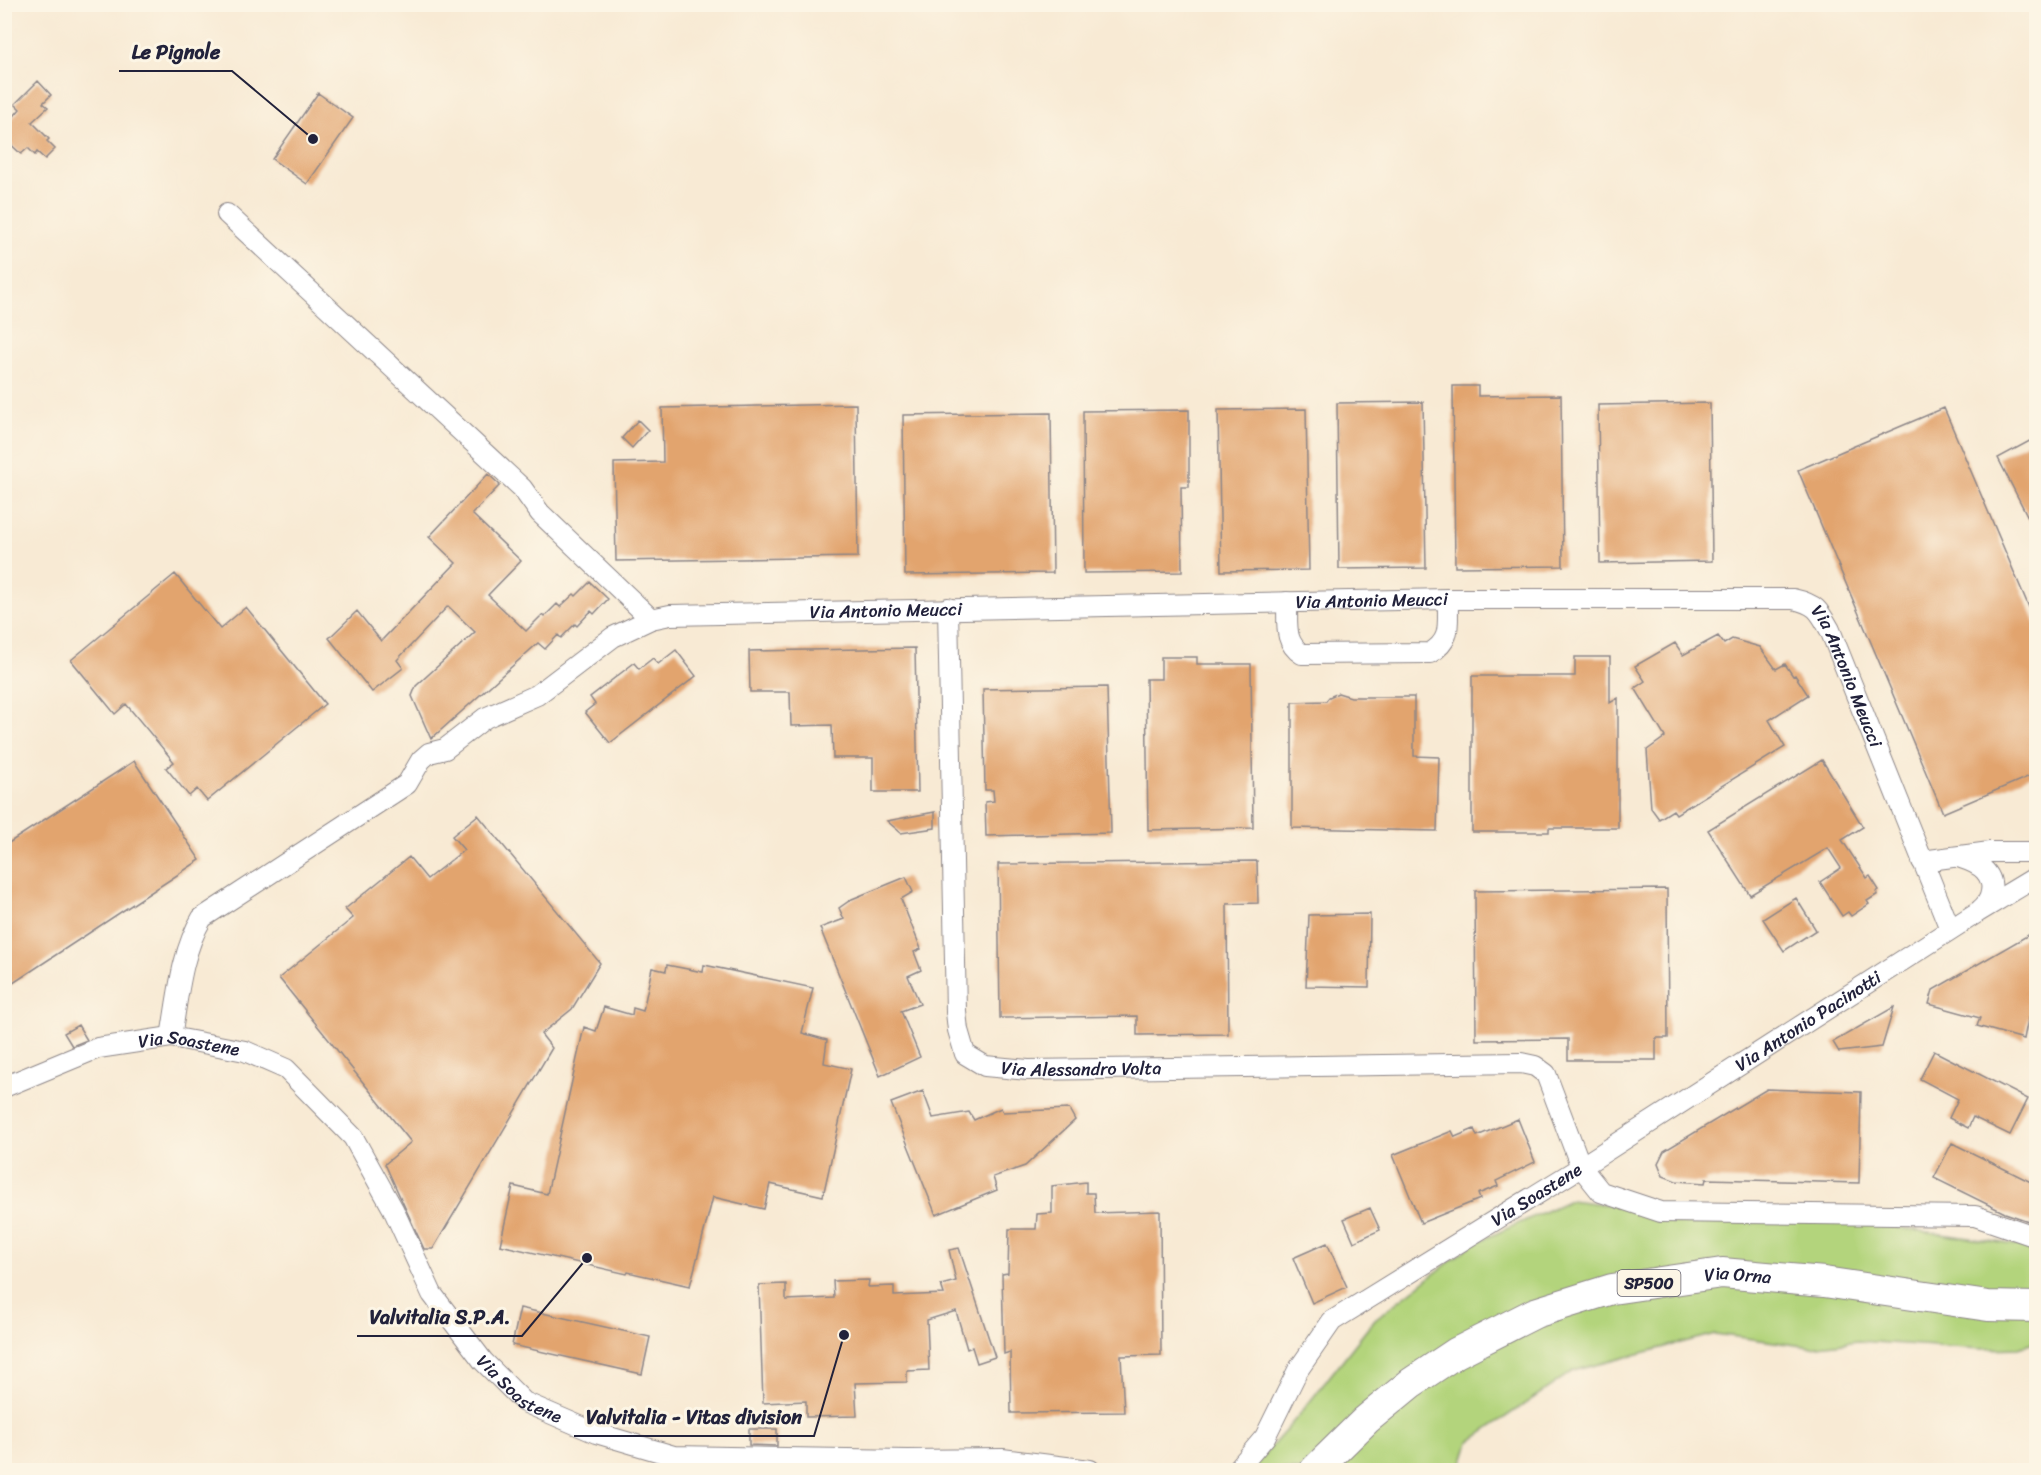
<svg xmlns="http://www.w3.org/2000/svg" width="2041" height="1475" font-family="Sriracha,sans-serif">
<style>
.green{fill:#b3d47c;stroke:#6a7b5c;stroke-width:1.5}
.building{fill:#e2a46e}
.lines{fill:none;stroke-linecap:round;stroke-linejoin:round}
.minor-casing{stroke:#8d8688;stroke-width:22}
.primary-casing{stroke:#8d8688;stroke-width:32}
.minor{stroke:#fff;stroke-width:20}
.primary{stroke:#fff;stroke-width:30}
.labels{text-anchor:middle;stroke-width:6;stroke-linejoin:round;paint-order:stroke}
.shield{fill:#fcf5e5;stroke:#63616e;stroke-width:1.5}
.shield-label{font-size:16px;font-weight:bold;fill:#22223b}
.street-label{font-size:18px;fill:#22223b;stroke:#fcf5e5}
.leader{fill:none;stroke:#22223b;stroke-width:2}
.callout-dot{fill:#22223b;stroke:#fcf5e5;stroke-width:2}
.callout-label{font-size:20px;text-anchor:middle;font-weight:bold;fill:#22223b;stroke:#fcf5e5;stroke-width:6;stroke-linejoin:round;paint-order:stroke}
</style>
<rect width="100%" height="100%" fill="#fcf5e5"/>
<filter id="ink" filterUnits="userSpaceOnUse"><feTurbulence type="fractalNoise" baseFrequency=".0167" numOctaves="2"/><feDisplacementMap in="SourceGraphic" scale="12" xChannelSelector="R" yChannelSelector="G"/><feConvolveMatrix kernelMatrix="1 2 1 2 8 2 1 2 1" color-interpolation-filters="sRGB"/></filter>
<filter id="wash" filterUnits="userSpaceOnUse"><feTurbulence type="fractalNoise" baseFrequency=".008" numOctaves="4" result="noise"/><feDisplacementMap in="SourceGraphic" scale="24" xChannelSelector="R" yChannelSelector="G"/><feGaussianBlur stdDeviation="1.35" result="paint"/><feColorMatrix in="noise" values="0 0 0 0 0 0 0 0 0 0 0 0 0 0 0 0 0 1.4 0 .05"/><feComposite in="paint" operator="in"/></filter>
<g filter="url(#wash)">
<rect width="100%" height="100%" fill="#f8ead4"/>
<!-- green -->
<path class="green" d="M1570,1200L1734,1220L1853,1221L2036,1248V1342L2019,1348L1983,1349L1858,1341L1811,1347L1715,1334L1573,1371L1469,1442L1460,1470H1251L1300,1414L1375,1319L1473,1244Z"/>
<g id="blocks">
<!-- building -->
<path class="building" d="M38,81L51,95L43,103L48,107L32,122L49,139L47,141L55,149L45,159L37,152L35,155L28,148L21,154L4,138V128L20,109L15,104Z
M318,93L353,118L307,184L272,159Z
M1453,386H1478V396L1561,395L1563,566L1455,567Z
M1423,402L1426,568L1339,569L1337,403Z
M1710,403L1712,561L1600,563L1598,405Z
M856,404L858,557L616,561L614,463L663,462L662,408Z
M1944,408L2037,626V773L1943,813L1798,470Z
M1306,409L1309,570L1221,571L1218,410Z
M1189,410V487H1181L1182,572L1084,573L1083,411Z
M1051,413L1053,573L905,575L903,415Z
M638,420L648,430L632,448L622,438Z
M2037,437V535L1998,458Z
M488,474L500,485L472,514L521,561L488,595L526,631L542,615L544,617L557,604L560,607L574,594L576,596L590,582L608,599L594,614L591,611L577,626L575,624L561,638L558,635L545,649L538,643L431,739L412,696L416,686L475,632L448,606L397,660L403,668L372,692L329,638L357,611L381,641L456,563L429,537Z
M175,574L220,629L246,607L325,704L207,801L197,789L189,796L166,768L174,762L126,704L115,714L71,660Z
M1718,636L1724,644L1732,639L1760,647L1776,669L1785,664L1793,676L1795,675L1808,695L1769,720L1785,747L1676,814L1673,810L1659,819L1651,808L1647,750L1665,737L1635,688L1645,681L1635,666L1675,643L1683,655Z
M915,648L918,792H873V758H833L832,725L791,726L790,692H750L749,651Z
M676,650L696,676L610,743L585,712L595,704L590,697L634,663L639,669L653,658L658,664Z
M1161,657H1197V664H1251L1253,828L1148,830L1146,679H1161Z
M1575,657H1610V703L1618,698V828H1549V832H1472V676H1575Z
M1107,687L1111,833L986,836L985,802L994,801L993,790H985L983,689Z
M1338,693L1351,697H1414V756L1439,757L1437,831L1292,828V702L1326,701L1329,697Z
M1822,760L1863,827L1842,840L1867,878L1870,876L1879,890L1876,892L1878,894L1867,901L1869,904L1851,916L1848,912L1842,916L1820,882L1841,868L1828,848L1750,895L1708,830Z
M134,761L200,860L4,989V846Z
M935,812V828L901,833L887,821Z
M478,815L600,963L572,1009L541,1034L552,1048L433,1249H424L385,1164L411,1142L279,978L353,918L345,909L409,857L427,879L464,850L452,836Z
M1257,861L1258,903L1227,904L1228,1034L1137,1035V1016L1000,1018L998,864Z
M906,877L913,892L901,899L921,949L914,952L921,970L908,976L920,1004L901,1011L920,1057L880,1076L820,928L844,919L839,908L852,899Z
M1667,889L1668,1038H1656V1060H1568V1039L1476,1040L1475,891Z
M1796,898L1816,930L1784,951L1763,919Z
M1370,914L1369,987L1306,986L1309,915Z
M2037,930V1021L2028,1018L2024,1039L1977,1026L1980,1018L1929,1004L1933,990Z
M667,965L703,972L704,965L813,988L802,1033L827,1040L824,1063L851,1069L823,1196L770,1184L764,1209L713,1197L690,1286L628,1272L627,1274L500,1245L513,1186L547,1194L584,1027L596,1031L604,1007L632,1015L633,1008L643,1011L652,968L666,971Z
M1894,1007L1882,1047L1839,1052L1833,1042Z
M78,1025L87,1040L72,1046L64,1033Z
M1934,1051L2028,1099L2010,1135L1973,1117L1968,1128L1949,1118L1958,1099L1920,1079Z
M1767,1089L1861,1092L1859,1183L1706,1179L1705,1183L1676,1181L1663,1176L1658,1163L1664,1151Z
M923,1091L933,1118L969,1112L974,1120L1001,1108L1003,1112L1069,1109L1075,1120L1025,1166L993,1177L997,1190L936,1215L891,1103Z
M1518,1119L1535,1162L1496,1181L1498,1186L1478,1194L1480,1199L1421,1223L1393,1155L1452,1131L1455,1137L1474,1129L1477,1136Z
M1952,1143L2037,1185V1224L2005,1213L1934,1178Z
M1086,1182V1193H1094L1095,1213L1160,1211L1161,1355L1121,1356L1124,1412L1011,1413L1010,1352L1004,1354L1002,1274L1008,1273L1009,1229H1036L1037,1214L1052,1213V1186Z
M1370,1208L1380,1230L1354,1242L1344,1219Z
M1327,1243L1347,1287L1312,1303L1293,1258Z
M959,1248L995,1357L977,1363L972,1347L967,1349L956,1311L927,1320L929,1370L907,1371V1382L855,1383L857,1416L806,1417V1401L763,1403L759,1285L786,1284V1300L834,1298L833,1281L869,1280L868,1287L894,1286V1296L944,1294L941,1285L956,1281L949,1250Z
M520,1308L650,1337L642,1374L512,1345Z
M749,1429H777V1446L749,1445Z"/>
</g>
</g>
<g filter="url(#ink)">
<use href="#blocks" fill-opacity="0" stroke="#8d8688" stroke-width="1.5"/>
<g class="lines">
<defs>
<g id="minor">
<path d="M227,214L522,488L540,513L651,619"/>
<path d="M1287,602C1288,622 1283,642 1302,654L1430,653C1453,640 1447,623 1448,599"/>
<path id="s1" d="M948,608L956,1012L958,1030L965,1054L985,1066L1028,1070L1521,1063L1535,1066L1546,1074L1581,1167L1978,912L2036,877"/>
<path d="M1958,857C1967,860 1978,863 1985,871C1996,883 1992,901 1980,910"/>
<path d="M1922,861L1990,852H2036"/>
<path id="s2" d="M171,1037C178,998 181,953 202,918L407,784L421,760L429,753L445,749L485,718L537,695L613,637L651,619L670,615L1448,599H1793C1816,604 1819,610 1830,630L1950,929"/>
<path id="s3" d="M4,1087L98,1048L171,1037L245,1051L286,1069L353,1137L393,1209L432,1294L483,1361L524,1402L596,1433L674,1456L907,1460L1002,1459L1090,1470"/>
<path id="s4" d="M1237,1470L1265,1437L1298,1370L1332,1321L1581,1167L1601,1192L1661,1212L1975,1216L2031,1235L2036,1238"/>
</g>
<g id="primary">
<path id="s5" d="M1315,1470L1366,1420L1411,1383L1456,1353L1535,1313L1612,1289L1722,1273L1824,1282L1988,1306L2036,1307"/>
</g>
</defs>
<!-- minor casing -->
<use href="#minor" class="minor-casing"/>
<!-- primary casing -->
<use href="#primary" class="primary-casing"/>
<!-- minor -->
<use href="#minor" class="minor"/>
<!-- primary -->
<use href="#primary" class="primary"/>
</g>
</g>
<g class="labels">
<!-- shield labels -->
<rect class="shield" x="1617.5" y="1270" width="63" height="26" rx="4.5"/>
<g class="shield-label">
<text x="1649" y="1289">SP500</text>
</g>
<!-- street labels -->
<g class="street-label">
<text dy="6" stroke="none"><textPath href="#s2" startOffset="1390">Via Antonio Meucci</textPath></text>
<text dy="6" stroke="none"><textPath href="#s2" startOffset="904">Via Antonio Meucci</textPath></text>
<text dy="6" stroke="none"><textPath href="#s2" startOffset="1911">Via Antonio Meucci</textPath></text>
<text dy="6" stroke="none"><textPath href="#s1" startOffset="1404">Via Antonio Pacinotti</textPath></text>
<text dy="6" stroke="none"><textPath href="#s3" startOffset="194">Via Soastene</textPath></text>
<text dy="6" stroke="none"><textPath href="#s1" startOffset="567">Via Alessandro Volta</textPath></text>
<text dy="6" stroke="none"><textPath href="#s4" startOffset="418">Via Soastene</textPath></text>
<text dy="6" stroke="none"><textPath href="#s5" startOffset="480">Via Orna</textPath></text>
<text dy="6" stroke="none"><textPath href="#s3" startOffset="698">Via Soastene</textPath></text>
</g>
</g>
<!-- callouts -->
<path class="leader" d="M313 139L232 71H119M587 1258L522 1336H357M844 1335L814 1436H574"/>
<g class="callout-dot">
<circle cx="313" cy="139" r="6"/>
<circle cx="587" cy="1258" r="6"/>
<circle cx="844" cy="1335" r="6"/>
</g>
<g class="callout-label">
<text x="176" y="59">Le Pignole</text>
<text x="440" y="1324">Valvitalia S.P.A.</text>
<text x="694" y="1424">Valvitalia - Vitas division</text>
</g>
<!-- margin -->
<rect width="2041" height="1475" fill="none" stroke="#fcf5e5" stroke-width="24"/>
</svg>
